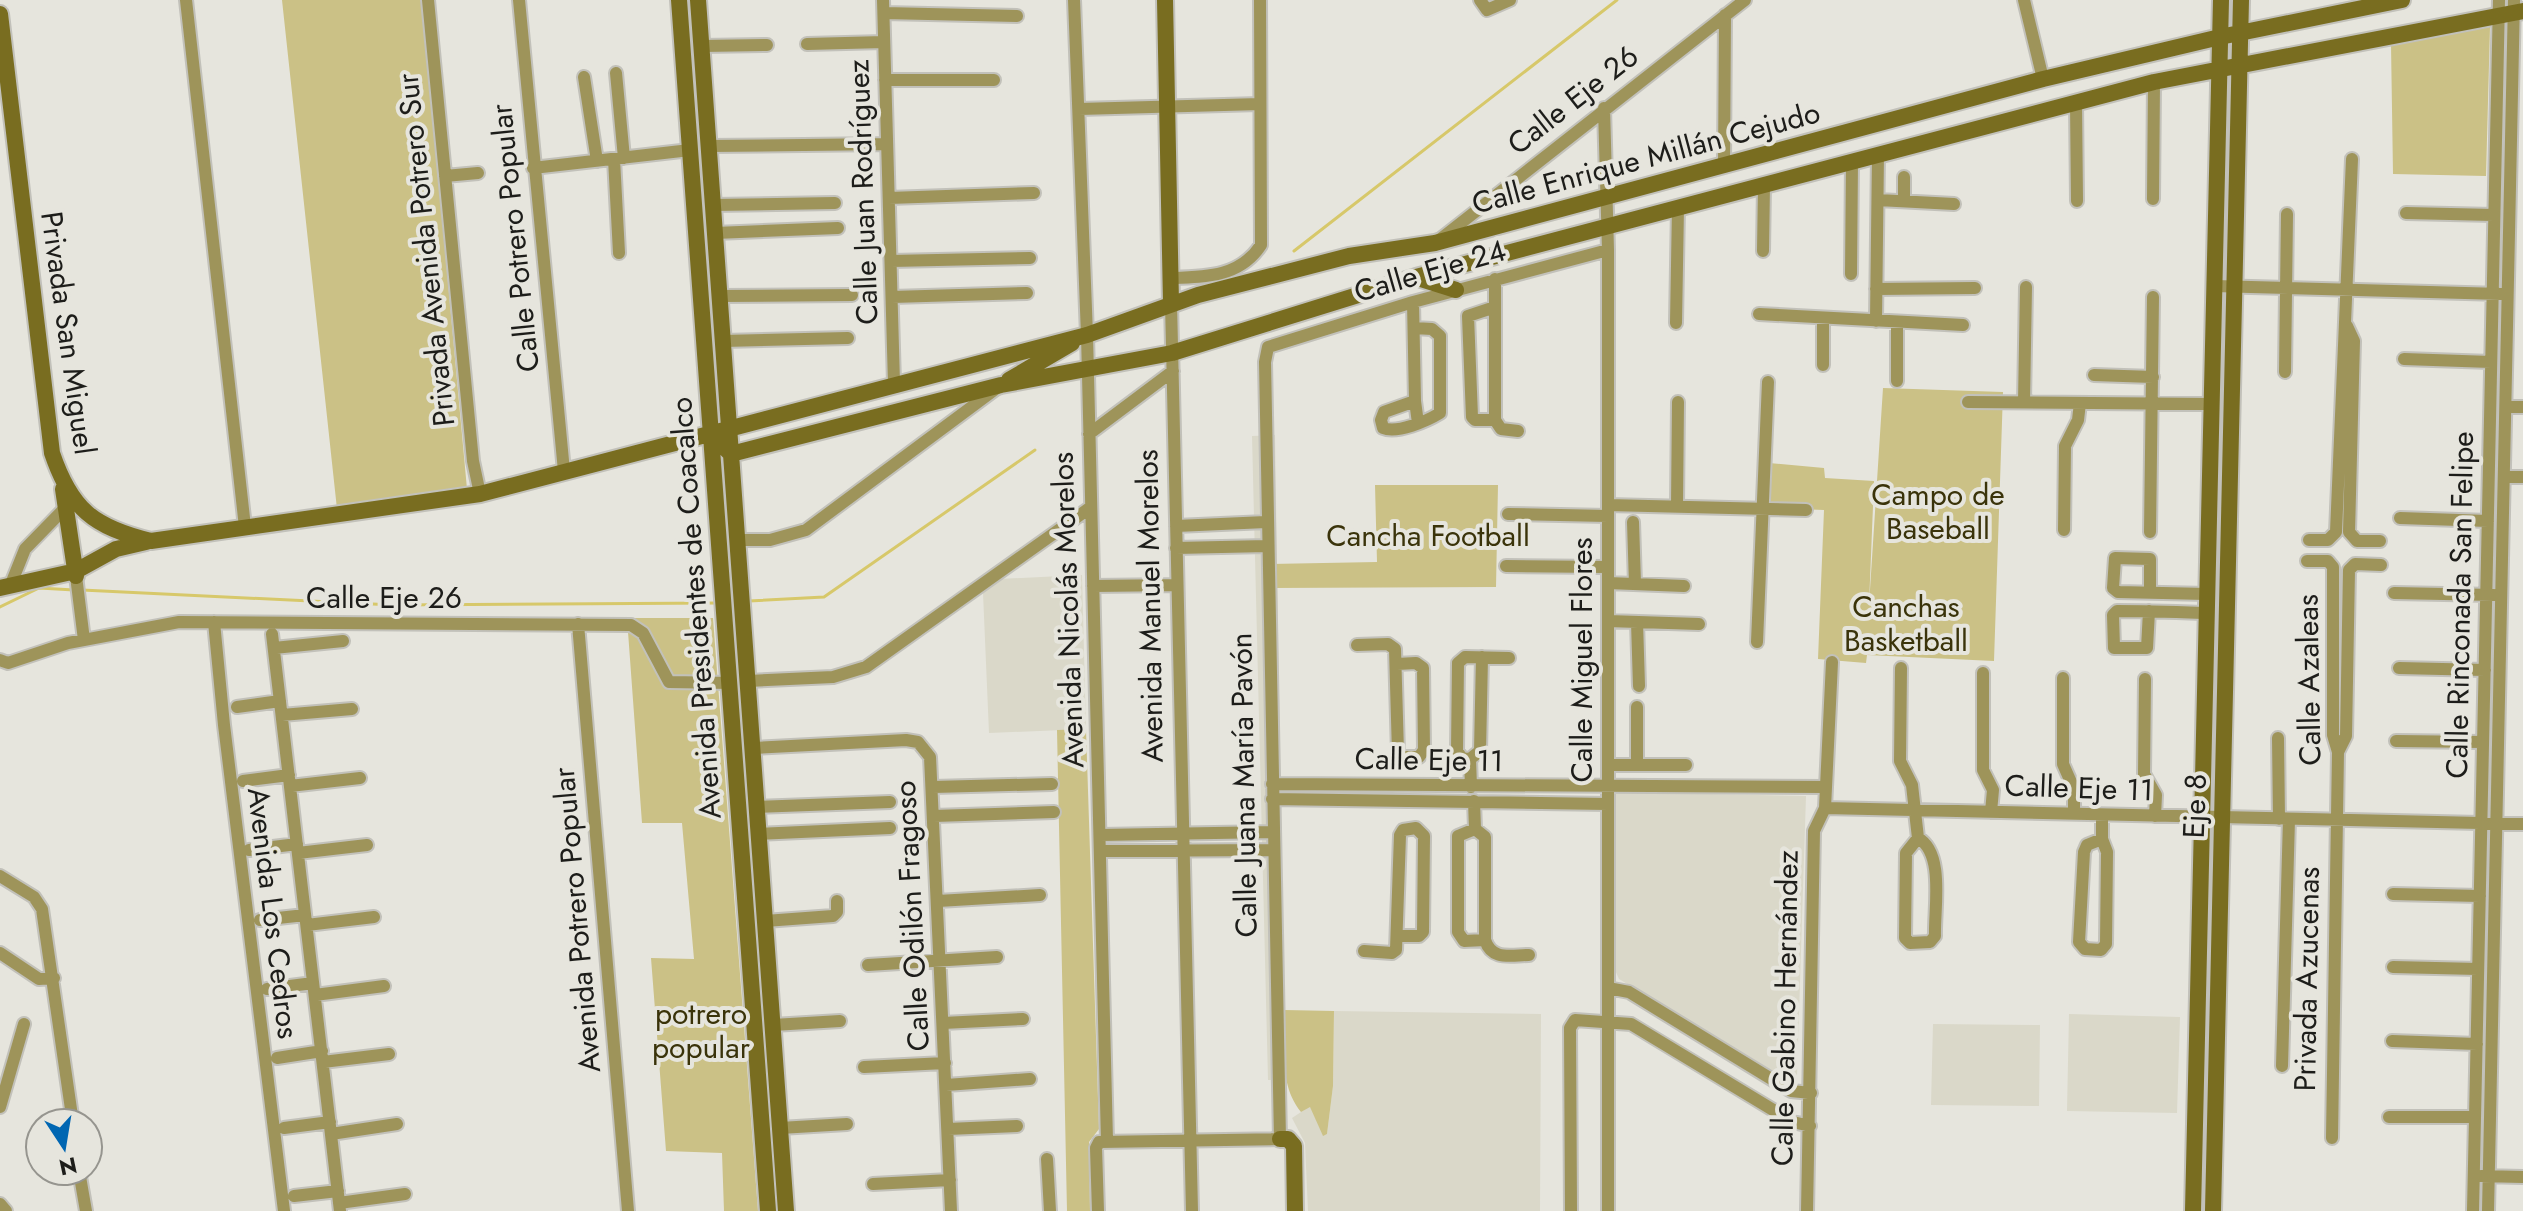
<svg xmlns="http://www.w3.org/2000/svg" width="2523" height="1211" font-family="Jost,sans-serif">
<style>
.built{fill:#dad8c9}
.green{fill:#cbc186}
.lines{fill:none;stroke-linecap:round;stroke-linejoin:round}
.stream{stroke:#d7c86a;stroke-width:3}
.street-casing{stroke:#c2c1ba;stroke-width:16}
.secondary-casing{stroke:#c2c1ba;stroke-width:20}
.street{stroke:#9e945a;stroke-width:12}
.secondary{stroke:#796d20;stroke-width:16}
.labels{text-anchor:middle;stroke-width:8;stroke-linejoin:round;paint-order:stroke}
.street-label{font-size:30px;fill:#1d1d1a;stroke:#e6e5dd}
.park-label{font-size:30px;fill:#3a330a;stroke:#e6e5dd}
</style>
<rect width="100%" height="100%" fill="#e6e5dd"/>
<!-- built -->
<path class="built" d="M1275,435L1285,1080H1268L1252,436Z
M1082,575L1086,729L989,733L983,593L999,579Z
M1613,792L1806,796L1797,1076L1791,1080L1781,1076L1619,979L1615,970Z
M1334,1011L1541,1014L1540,1211H1308L1305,1143L1292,1118L1310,1106L1323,1135L1327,1134L1333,1086Z
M2069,1014L2180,1017L2177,1113L2067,1111Z
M1933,1024L2040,1025L2039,1106L1931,1105Z"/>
<!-- green -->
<path class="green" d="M282,0H422L467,489L337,509Z
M2490,27L2486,176L2393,174L2391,44Z
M1883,388L2003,392L1994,661L1867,655L1866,663L1818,659L1824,510L1768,508L1769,463L1824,468L1825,478L1874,481L1869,605Z
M1375,485H1498L1496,587L1267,588V564L1377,562Z
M627,618H713L758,1211H724L722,1153L666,1151L651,958L694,959L682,823H642Z
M1086,729L1099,1129L1089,1142L1090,1211H1067L1057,730Z
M1284,1010L1334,1011L1333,1086L1327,1134L1323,1136L1310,1107L1301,1112C1278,1084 1285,1044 1284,1010Z"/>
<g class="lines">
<!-- stream -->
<path class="stream" d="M1294,251L1617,0
M82,590L393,605L718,603
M749,601L824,597L1035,450
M0,607L39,588L74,590"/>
<defs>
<path id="street" d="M186,0L245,527
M428,0L473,461L480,494
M519,0L564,471
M883,0L894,383
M1074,0L1087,335L1107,1141
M1480,0L1487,10L1510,0
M2024,0L2043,79
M884,13L1017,16
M807,44L884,42
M702,46L767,45
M616,73L624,158
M584,77L597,161
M885,80H994
M2076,102L2077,201
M1604,108L1608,250V1211
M1079,109L1260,104
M709,146L887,144
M614,159L619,253
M1724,166L1725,15
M533,168L690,150
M445,176L478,173
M1904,177V201
M889,198L1034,193
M2153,199L2154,82
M1878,200L1954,204
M713,205L835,203
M2406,213L2494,215
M715,233L838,228
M1438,241L1745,0
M1763,251L1764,185
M891,261L1030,258
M1851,274L1852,161
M1170,278C1206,277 1240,277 1261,245L1260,0
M1495,279V420L1501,429L1518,431
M2214,286L2501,294
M1876,289L1975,288
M719,296L852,295
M892,297L1027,293
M1413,302L1415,401
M1171,303L1192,1211
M1495,307L1468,316L1472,417L1475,420H1495
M1759,314L1963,325
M1876,321L1878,154
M1676,323L1678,207
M2347,326L2354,341L2349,532L2357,541H2380
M1414,328L1432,329L1440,336V413C1427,421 1397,434 1383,428L1381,420L1384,412L1415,401L1418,423
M723,341L848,338
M2404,359L2491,362
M1823,365V318
M2285,372L2287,214
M2094,375L2153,377
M1897,381V322
M1968,402L2211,404
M2024,402L2026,287
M2506,407H2523
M1089,434L1173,371
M2504,477H2523
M1608,505L1806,510
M1677,506L1678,402
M1508,514L1608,516
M2400,518L2488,521
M1633,522L1635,584
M1176,526L1266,522
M2064,530L2065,446L2078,420L2080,403
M2150,532L2153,297
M737,540H770L806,530L997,388
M2309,540H2328L2336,532L2352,159
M1176,548L1267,546
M2307,561H2328L2333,567V735L2338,752L2332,1138
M1506,566L1608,567
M76,576L84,640
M1608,583L1684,586
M11,584L25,549L66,507
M1093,586L1177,585
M2150,593V559L2115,558L2113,588L2118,592L2207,594
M2394,593L2494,595
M2149,611L2147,648H2114L2113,615L2117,611C2147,611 2176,612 2206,613
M1608,621L1699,624
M214,622L224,725L284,1211
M1637,622L1639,686
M578,624L628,1211
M272,634L340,1211
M1757,642L1768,382
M1357,645L1388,644L1395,649L1398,753L1402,757H1419L1424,750L1423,668L1416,663L1397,664
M274,648L343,641
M0,660L8,663L68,643L179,622L631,625L643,633L669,682L731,683
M1901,668L1900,761L1912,785L1918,838C1945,853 1934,909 1935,936L1930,942L1910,943L1905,938L1906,853L1918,838
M2399,668L2485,670
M1983,673V770L1993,790L1991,812
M2063,678V764L2074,789V814
M2145,679L2144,774L2156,795L2155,816
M748,681L833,677L866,667L1091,507
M237,707L280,701
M282,715L352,709
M2278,738L2279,819
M2396,741L2483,742
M753,748L906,740L918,742L930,757L951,1211
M2338,752L2346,736L2349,570L2355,564L2381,565
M1470,759L1462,758L1457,751L1458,663L1465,657L1509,658
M1608,765H1686
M1637,765V707
M243,781L289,775
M1272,784L1826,787
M290,786L360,778
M933,787L1052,784
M1471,787L1470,759L1480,751L1482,657
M1272,799L1608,804
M1474,801L1475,829L1485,837V940C1492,961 1510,955 1529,955
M757,807L890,802
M1825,808L2523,824
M934,816L1054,812
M1475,829L1458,836V932L1464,941L1485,940
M759,834L890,828
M1100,835L1273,832
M2102,839L2087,845L2084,852L2079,942L2085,949L2101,950L2106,944L2107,852L2102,839V815
M249,850L297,844
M1100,851L1272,850
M298,853L367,845
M0,876L34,897L42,909L73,1123
M2393,894L2480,896
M938,901L1040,895
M260,920L305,915
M765,921L833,916L837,912V901
M307,925L374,917
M1364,951L1392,953L1396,950L1400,835L1403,830L1416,828L1424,836L1423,932L1419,936H1397
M0,953L39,979L54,978
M868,965L997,957
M2393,967L2478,969
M1608,988L1629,992L1791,1091L1811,1093
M267,989L313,983
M315,995L384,986
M943,1023L1023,1019
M773,1025L840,1021
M2392,1041L2477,1044
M277,1058L322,1051
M323,1062L389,1054
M2282,1066L2289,819
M864,1067L945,1063
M946,1085L1030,1079
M0,1107L24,1024
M2389,1117H2475
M284,1128L330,1122
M780,1128L847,1124
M948,1129L1017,1126
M331,1134L397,1124
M1047,1159L1050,1211
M79,1171L86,1211
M2481,1176L2523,1177
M873,1184L950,1180
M294,1196L338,1191
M339,1203L405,1194
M0,1204L6,1211
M1098,1211L1096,1148L1099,1142L1280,1139L1265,362L1268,347L1413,302L1608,250
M1571,1211L1570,1028L1575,1020L1631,1024L1793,1122L1810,1126
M1807,1211L1814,831L1825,808L1832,662
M2473,1211L2499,0
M2488,1211L2514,0"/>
<path id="secondary" d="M679,0L768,1211
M698,0L786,1211
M1165,0L1171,303
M0,14L52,453C71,509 93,527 151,541L480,494L1087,335L1198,295L1349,256L1435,243L2043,79L2220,37L2402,0
M1418,278L1456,290
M1009,380L1072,343
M711,434L731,454L1001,385L1172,353L1416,277L2154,82L2523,11
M63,489L76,576
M0,588L76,571L116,549L146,542
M1280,1139H1288L1294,1146L1295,1211
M2193,1211L2221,0
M2213,1211L2241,0"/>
</defs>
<!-- street casing -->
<use href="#street" class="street-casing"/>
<!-- secondary casing -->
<use href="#secondary" class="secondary-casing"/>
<!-- street -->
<use href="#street" class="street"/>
<!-- secondary -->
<use href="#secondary" class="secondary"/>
</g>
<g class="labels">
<!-- street labels -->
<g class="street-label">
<text transform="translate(1573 100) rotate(-38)" y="10">Calle Eje 26</text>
<text transform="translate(1646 158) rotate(-15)" y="10">Calle Enrique Millán Cejudo</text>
<text transform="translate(863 192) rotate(-92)" y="10">Calle Juan Rodríguez</text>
<text transform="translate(515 238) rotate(-96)" y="10">Calle Potrero Popular</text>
<text transform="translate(426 250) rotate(-96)" y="10">Privada Avenida Potrero Sur</text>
<text transform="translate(1430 271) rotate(-16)" y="10">Calle Eje 24</text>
<text transform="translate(68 333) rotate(82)" y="10">Privada San Miguel</text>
<text x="384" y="608">Calle Eje 26</text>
<text transform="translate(2460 605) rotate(-89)" y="10">Calle Rinconada San Felipe</text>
<text transform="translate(1150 606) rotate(-91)" y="10">Avenida Manuel Morelos</text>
<text transform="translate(696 608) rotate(-94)" y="10">Avenida Presidentes de Coacalco</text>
<text transform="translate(1068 610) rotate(-92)" y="10">Avenida Nicolás Morelos</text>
<text transform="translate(1582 660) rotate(-90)" y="10">Calle Miguel Flores</text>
<text transform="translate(2309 680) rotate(-91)" y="10">Calle Azaleas</text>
<text transform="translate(1429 760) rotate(1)" y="10">Calle Eje 11</text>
<text transform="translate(1244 785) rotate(-91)" y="10">Calle Juana María Pavón</text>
<text transform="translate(2079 788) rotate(2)" y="10">Calle Eje 11</text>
<text transform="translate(2195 806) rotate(-88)" y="10">Eje 8</text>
<text transform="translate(273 913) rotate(83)" y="10">Avenida Los Cedros</text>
<text transform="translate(912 916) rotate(-93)" y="10">Calle Odilón Fragoso</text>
<text transform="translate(577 920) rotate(-95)" y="10">Avenida Potrero Popular</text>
<text transform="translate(2307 979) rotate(-89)" y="10">Privada Azucenas</text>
<text transform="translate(1785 1008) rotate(-89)" y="10">Calle Gabino Hernández</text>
</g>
<!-- park labels -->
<g class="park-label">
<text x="1938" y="505">Campo de<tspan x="1938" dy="34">Baseball</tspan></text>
<text x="1428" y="546">Cancha Football</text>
<text x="1906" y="617">Canchas<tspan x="1906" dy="34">Basketball</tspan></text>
<text x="701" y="1024">potrero<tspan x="701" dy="34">popular</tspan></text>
</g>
</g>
<!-- north arrow -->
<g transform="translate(64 1147) rotate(168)"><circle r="38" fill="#e6e5dd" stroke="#96958f" stroke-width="2"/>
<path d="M0-6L14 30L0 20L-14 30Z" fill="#0066b2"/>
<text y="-12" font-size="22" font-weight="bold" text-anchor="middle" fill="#1d1d1a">N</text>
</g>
</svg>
